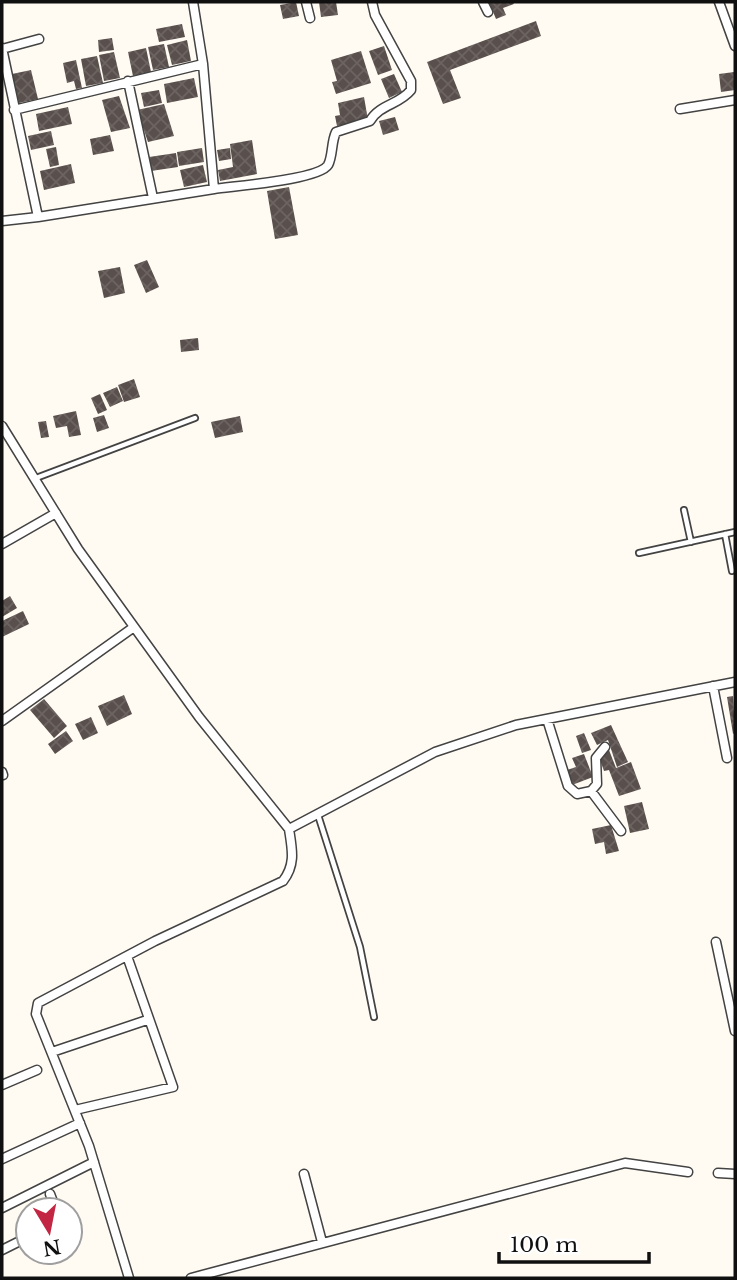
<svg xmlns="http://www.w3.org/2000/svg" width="737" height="1280" font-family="'Libre Baskerville',serif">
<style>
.building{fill:url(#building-cross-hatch)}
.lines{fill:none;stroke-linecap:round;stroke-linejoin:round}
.service-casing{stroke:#434343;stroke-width:8}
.minor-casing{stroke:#434343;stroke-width:11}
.service{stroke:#fff;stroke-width:4.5}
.minor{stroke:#fff;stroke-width:8}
</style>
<defs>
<pattern id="building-cross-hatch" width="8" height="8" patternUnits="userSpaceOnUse" patternTransform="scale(1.75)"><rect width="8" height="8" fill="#594f4c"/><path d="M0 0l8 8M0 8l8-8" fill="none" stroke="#6c6461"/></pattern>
</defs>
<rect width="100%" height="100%" fill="#fffbf3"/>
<!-- building -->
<path class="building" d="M296,2L299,16L283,19L280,5Z
M319,2H336L338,15L321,17Z
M489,2H513L514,4L503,8L506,15L496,19Z
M536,21L541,36L450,70L461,98L443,104L427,62Z
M182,24L185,37L159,42L156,29Z
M112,38L114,50L99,52L98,40Z
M187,40L191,61L172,65L167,45Z
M164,44L169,67L153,70L148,47Z
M384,46L392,70L378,75L369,51Z
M146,48L151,72L133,76L128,52Z
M361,51L371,83L336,94L332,82L337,81L331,60Z
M114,52L120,78L104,81L99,55Z
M97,56L103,83L86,86L81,59Z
M76,60L82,88L76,89L74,81L67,83L63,63Z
M31,70L38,99L19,103L12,74Z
M734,72L735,90L721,92L719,74Z
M394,74L402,92L389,98L381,79Z
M194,78L198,97L167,103L164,84Z
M159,90L162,103L144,107L141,93Z
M119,96L130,128L111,132L102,100Z
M364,97L368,120L337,126L335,116L340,115L338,103Z
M164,104L174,136L148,142L137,110Z
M68,107L72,124L39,131L36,114Z
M395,117L399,130L383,135L379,121Z
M51,131L54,145L31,150L28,136Z
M110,135L114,151L93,155L90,139Z
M252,140L257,174L220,181L218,170L233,167L230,144Z
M56,147L59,165L50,167L46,149Z
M202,148L204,162L179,166L177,152Z
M230,148L231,159L219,161L217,150Z
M176,153L178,167L151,171L149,157Z
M71,164L75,183L44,190L40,171Z
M203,165L207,182L184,187L180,170Z
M289,187L298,235L275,239L267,191Z
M147,260L159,287L146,293L134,265Z
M120,267L125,293L104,298L98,271Z
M198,338L199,350L181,352L180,340Z
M134,379L140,397L124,402L118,385Z
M117,387L123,401L110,407L103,393Z
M100,394L107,410L98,414L91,398Z
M76,411L81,435L69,437L67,426L56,428L53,416Z
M104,415L109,428L97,432L93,418Z
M240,416L243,432L215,438L211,422Z
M46,421L49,437L41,438L38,422Z
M10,596L17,608L2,617V601Z
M23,611L29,624L2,637V621Z
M124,695L132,714L107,726L98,706Z
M733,696L735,733L733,734L727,697Z
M44,699L67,726L54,738L30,710Z
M91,717L98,733L83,740L75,724Z
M611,725L628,762L617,767L608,740L597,745L591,733Z
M66,731L73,741L55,754L48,744Z
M584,733L591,750L582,753L576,736Z
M609,750L616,768L631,762L641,789L619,796L609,770L604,771L598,754Z
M584,754L593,777L572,785L567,770L576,767L572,758Z
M642,802L649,829L630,833L624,806Z
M611,825L619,851L606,854L604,842L595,844L592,829Z"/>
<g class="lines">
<defs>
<path id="service" d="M36,478L195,418
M684,510L691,542
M725,534L732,571
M639,553L735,532
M318,815L360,947L374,1017"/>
<path id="minor" d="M306,2L310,18
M483,2L488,12
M719,2L735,46
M2,48L38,217L2,221
M2,49L39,39
M128,81L153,198
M680,109L735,100
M14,110L203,64
M214,189C233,186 319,180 328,165C333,156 331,142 336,132L370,121C380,104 399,105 411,90V81L375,15L372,2
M38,217L214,189L203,64L193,2
M2,426L78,549L199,717L289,829L435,752L516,725L735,682
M2,544L56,513
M713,686L727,758
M547,719L568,786L577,794L591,791L597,784L596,758L605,747
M2,721L134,627
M2,772L3,775
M591,791L621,831
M716,942L735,1031
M52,1052L147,1020
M2,1085L37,1070
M75,1110L173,1087L127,956
M2,1159L80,1123
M718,1173L735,1174
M304,1174L322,1242
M50,1194L56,1210
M2,1208L94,1162
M2,1250L28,1237
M129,1278L89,1146L36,1014L38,1003L155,941L283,881C296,864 292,849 289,829
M191,1278L625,1163L688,1172"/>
</defs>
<!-- service casing -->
<use href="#service" class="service-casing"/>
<!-- minor casing -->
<use href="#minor" class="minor-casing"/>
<!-- service -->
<use href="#service" class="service"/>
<!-- minor -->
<use href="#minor" class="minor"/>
</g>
<!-- border -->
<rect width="737" height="1280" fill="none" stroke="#101010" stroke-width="7"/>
<!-- north arrow -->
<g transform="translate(49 1231) rotate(170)"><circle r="33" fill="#ffffff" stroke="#9f9f9f" stroke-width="2"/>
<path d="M0-5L12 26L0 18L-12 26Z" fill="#c22643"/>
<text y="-10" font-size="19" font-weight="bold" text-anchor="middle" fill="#101010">N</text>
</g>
<!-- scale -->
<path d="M499 1252v10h150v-10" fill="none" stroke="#101010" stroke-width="3.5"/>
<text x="510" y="1252" font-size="21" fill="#101010" stroke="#ffffff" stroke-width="5" paint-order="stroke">100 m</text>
</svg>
